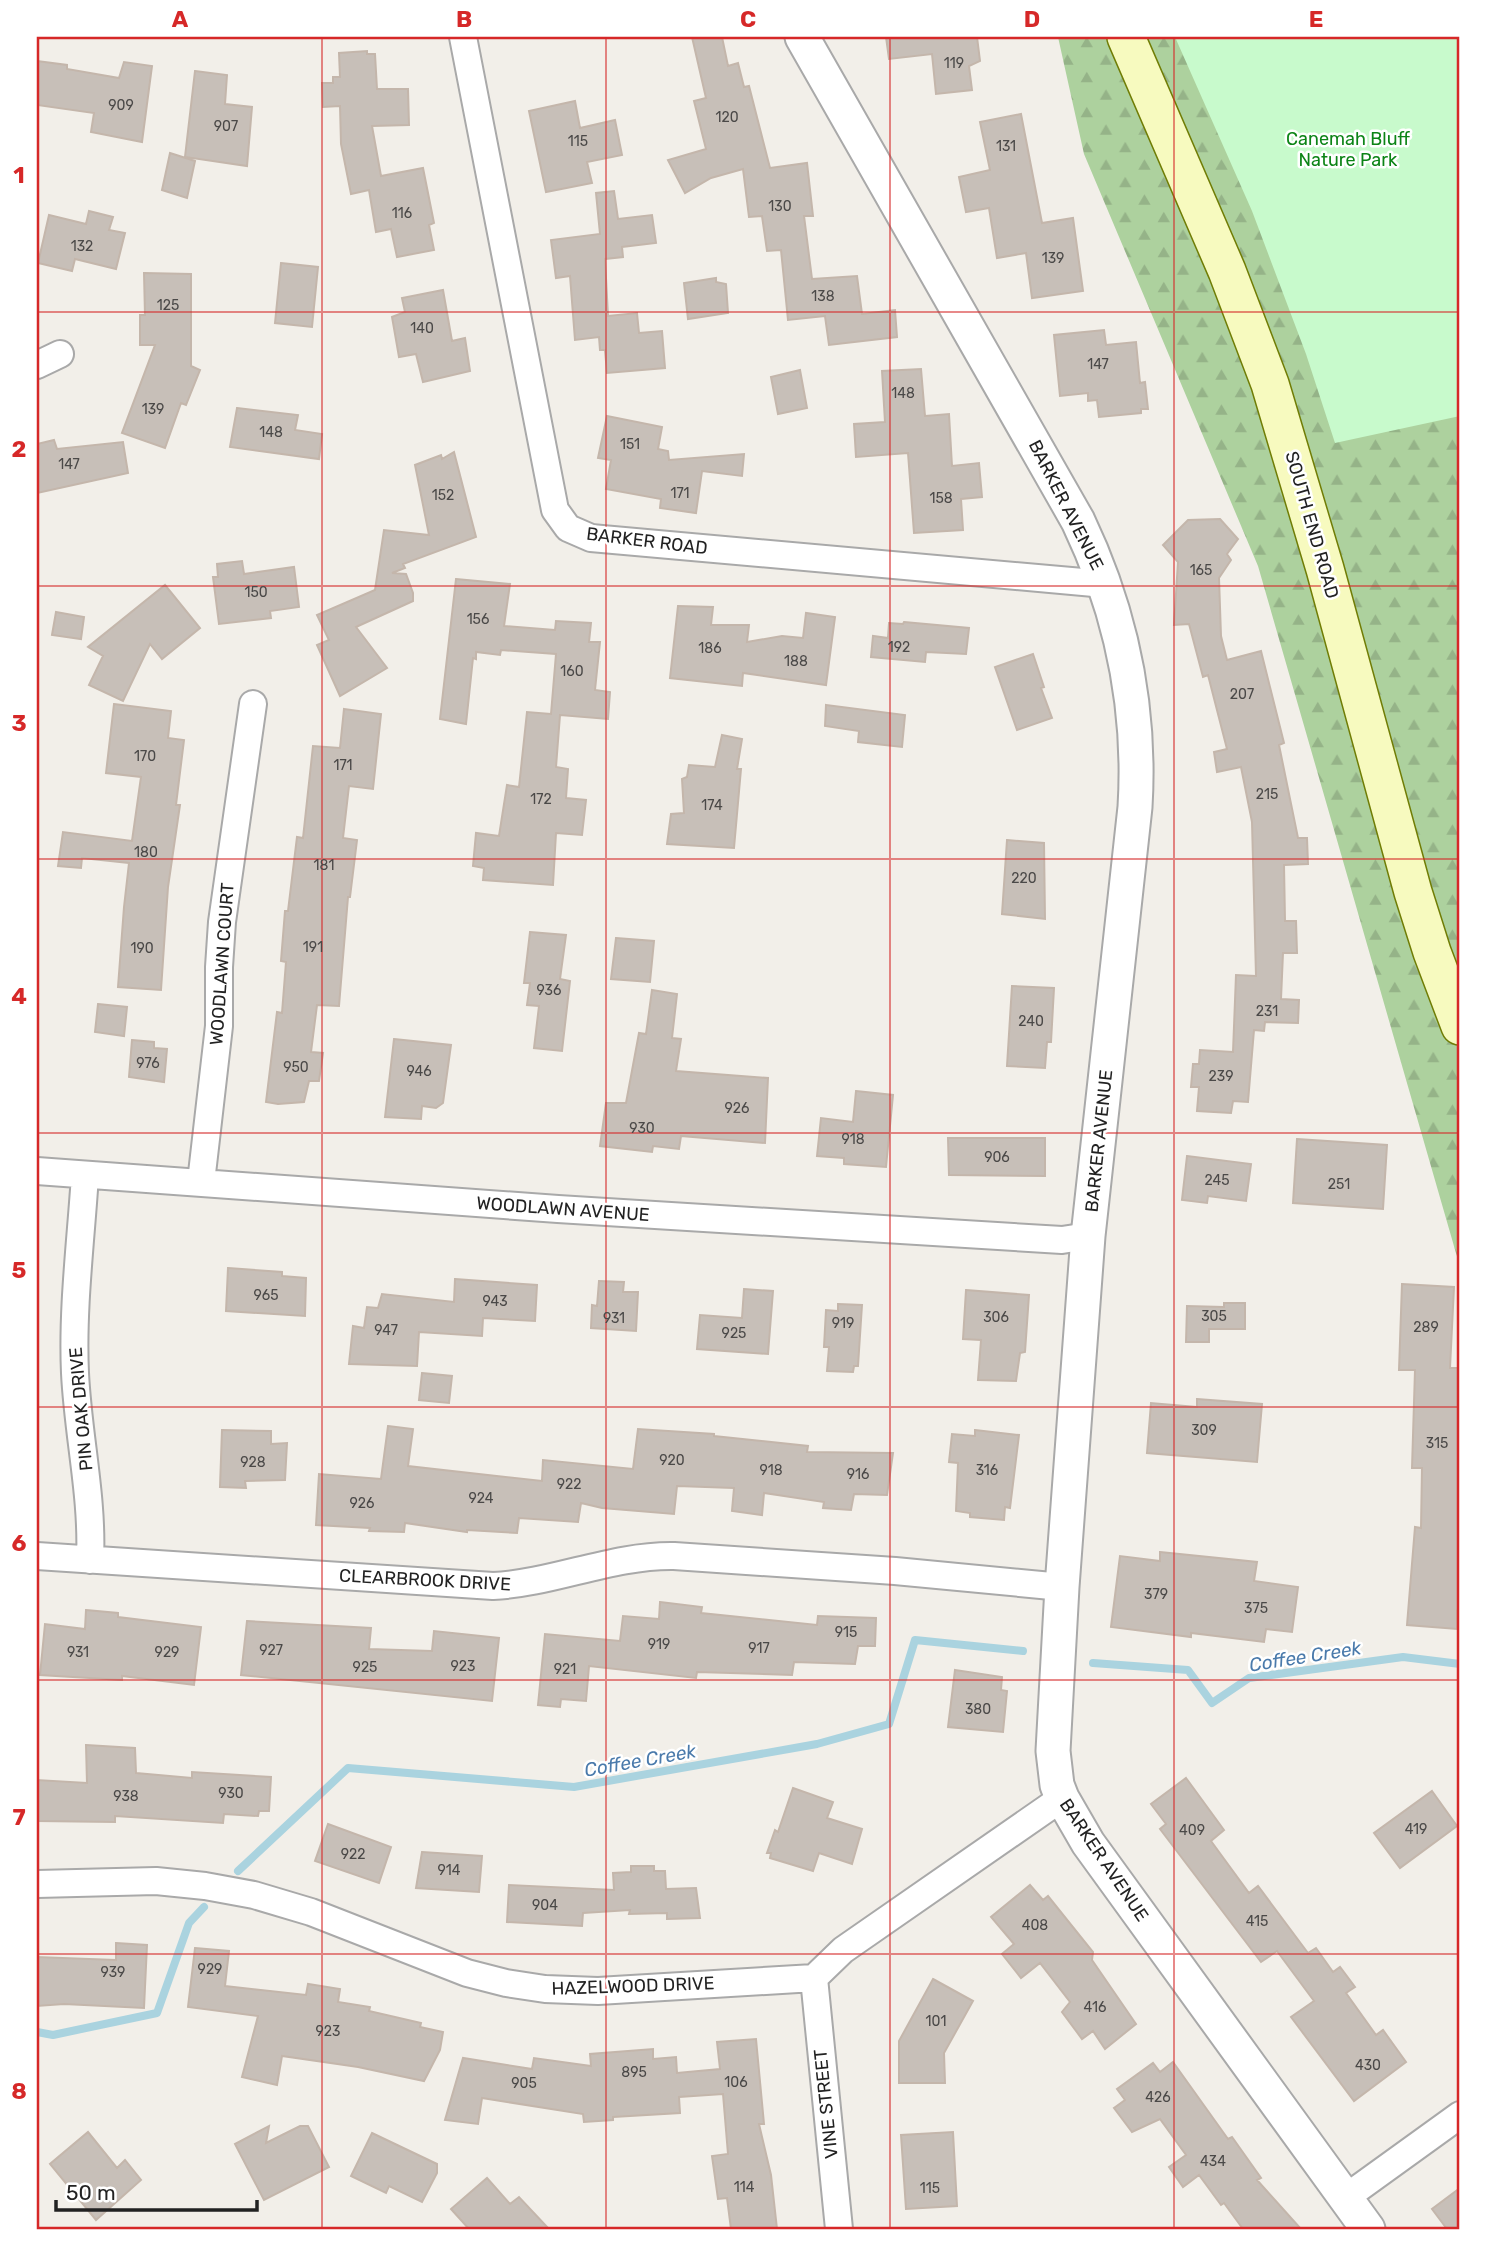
<svg xmlns="http://www.w3.org/2000/svg" width="1497" height="2266" font-family="Rubik,sans-serif">
<style>
.forest{fill:url(#forest-firs)}
.park{fill:#c8facc}
.lines{fill:none;stroke-linecap:round;stroke-linejoin:round}
.stream{stroke:#aad3df;stroke-width:8}
.building{fill:#c7bfb8;stroke:#c4b6ab;stroke-width:2}
.minor-casing{stroke:#a9a9a9;stroke-width:30}
.tertiary-casing{stroke:#a9a9a9;stroke-width:37}
.secondary-casing{stroke:#707d05;stroke-width:40}
.minor{stroke:#fff;stroke-width:26}
.tertiary{stroke:#fff;stroke-width:33}
.secondary{stroke:#f7fabf;stroke-width:37}
.grid{fill:none;stroke:#d62828;stroke-width:2;stroke-opacity:0.55}
.labels{text-anchor:middle;stroke-width:5;stroke-linejoin:round;paint-order:stroke}
.number-label{font-size:14px;fill:#4b4948}
.park-label{font-size:18px;fill:#0c8416;stroke:#fff}
.street-label{font-size:18px;fill:#222;stroke:#fff}
.water-label{font-size:19px;font-style:italic;fill:#4a7aab;stroke:#fff}
.neatline{fill:none;stroke:#d62828;stroke-width:2.5}
.grid-label{font-size:23px;text-anchor:middle;font-weight:bold;fill:#d62828}
</style>
<defs>
<pattern id="forest-firs" width="22" height="20" patternUnits="userSpaceOnUse" patternTransform="scale(1.75)"><rect width="22" height="20" fill="#add19e"/><path d="M5 1l3.5 6h-7zM16 11l3.5 6h-7z" fill="#95b388"/></pattern>
</defs>
<rect width="100%" height="100%" fill="#f2efe9"/>
<!-- forest -->
<path class="forest" d="M1058,37H1460V1267L1258,566L1084,154Z"/>
<!-- park -->
<path class="park" d="M1175,37H1460V416L1335,443L1306,354L1252,211Z"/>
<g class="lines">
<!-- stream -->
<path class="stream" d="M1093,1663L1188,1670L1212,1703L1249,1678L1403,1657L1460,1664
M238,1871L348,1768L574,1787L817,1744L889,1724L915,1640L1023,1651
M37,2032L53,2035L157,2013L189,1923L204,1907"/>
</g>
<!-- building -->
<path class="building" d="M692,37H722L728,66L738,63L744,87L749,86L770,168L807,163L813,216H804L812,279L857,276L862,314L895,310L897,337L829,345L825,316L788,320L781,250L767,251L762,216L749,217L743,169L711,178L685,193L668,160L706,149L694,101L706,98Z
M886,37H977L980,61L969,66L972,90L936,94L932,54L889,59Z
M367,51V54H375L377,89H408L409,125L372,126L381,176L423,168L434,223L429,225L434,250L397,257L391,229L376,232L369,190L351,194L341,144L340,106L323,107L322,83H333V77H340L339,53Z
M37,61L67,65V69L119,78L124,62L152,66L142,142L91,132L94,113L37,105Z
M195,71L227,75L225,104L252,107L247,166L185,157Z
M575,101L580,128L615,120L622,155L587,162L592,183L546,192L529,111Z
M1021,114L1042,223L1073,218L1083,291L1032,298L1026,253L997,258L989,208L966,212L959,177L990,170L980,122Z
M170,153L195,161L187,198L162,190Z
M614,191L618,219L652,215L656,243L622,247L623,257L605,259L608,316L637,313L639,333L662,331L665,368L607,373L605,350H600L599,337L575,340L570,276L556,278L551,240L600,234L596,193Z
M89,211L113,217L109,230L125,233L116,269L75,259L72,271L38,263L49,215L86,224Z
M281,263L318,267L312,327L275,323Z
M144,273L191,274V366L200,370L186,405L181,403L165,448L122,433L155,345H140V315H145Z
M716,278V282L726,284L728,313L688,319L684,283Z
M443,290L452,341L465,338L470,371L423,382L416,354L399,357L392,317L405,312L402,298Z
M1104,330L1106,345L1136,342L1140,383L1145,382L1148,409H1141V413L1099,417L1097,400L1088,401V393L1060,396L1054,335Z
M921,369L925,416L949,414L952,466L979,463L982,497L961,499L963,530L914,533L908,453L856,457L854,424L885,422L882,371Z
M800,370L807,408L778,414L771,377Z
M237,408L298,415L295,430L322,434L319,459L230,447Z
M607,416L662,427L658,449L668,451L669,460L744,454L742,476L702,471L696,513L660,508L661,499L606,489L611,460L598,458Z
M54,440L57,449L123,442L128,473L37,493V444Z
M454,452L476,537L403,564L405,568L392,573L406,574L413,593V601L356,627L387,668L340,696L317,645L329,640L317,615L375,590L384,530L429,535L415,465L441,455L442,459Z
M1220,519L1238,539L1227,554L1231,560L1219,578L1221,636L1227,660L1261,651L1284,743L1279,745L1298,838H1307L1308,864L1284,865L1285,921H1296L1297,953H1283L1281,999L1299,1000L1298,1023L1265,1022L1264,1031L1254,1030L1248,1102L1233,1101L1231,1113L1197,1111L1199,1087H1191L1193,1064H1199L1200,1050L1233,1052L1236,975L1256,976L1252,822L1241,767L1217,772L1214,752L1227,749L1208,675L1203,677L1189,624L1174,625L1178,562L1163,545L1188,520Z
M242,561L244,574L294,567L299,607L270,611L271,618L219,624L213,577H218L217,564Z
M456,579L510,584L504,626L555,630L556,621L591,623L589,642H600L595,690L610,692L608,719L560,715L556,767L568,769L566,798L586,800L582,835L556,833L553,885L483,880L484,868L473,866L476,833L499,836L507,785L519,787L527,712L551,714L556,654L501,650L500,655L476,652V659L473,658L466,724L440,719Z
M165,585L200,628L162,659L150,644L123,701L89,685L103,656L88,647Z
M678,606L713,607L711,625H749L747,642L782,636L803,638L806,613L835,617L826,685L743,673L742,686L670,678Z
M56,612L84,617L81,639L52,635Z
M904,622L969,628L966,654L926,652L925,662L871,657L873,636L888,638L889,623L903,624Z
M1033,654L1044,687L1041,688L1052,718L1017,730L995,667Z
M114,704L171,711L168,738L184,740L176,805H180L168,887L161,990L118,987L124,907L129,863L82,858L81,868L58,866L63,832L132,841L141,777L106,773Z
M826,705L905,715L902,747L858,742L859,731L825,726Z
M344,709L381,714L373,789L349,786L343,838L357,840L350,897H348L339,1006L317,1005L311,1052L323,1053L319,1081H309L304,1102L278,1104L266,1102L277,1012L282,1013L286,962L281,961L285,911H288L297,837L303,838L313,746L340,748Z
M722,735L742,739L737,769H741L734,848L667,844L671,814L684,813L682,779L687,777L689,765L715,767Z
M1007,840L1044,843L1045,919L1002,914Z
M530,932L566,935L560,979L570,981L562,1051L534,1048L539,1006L527,1005L530,983H524Z
M616,938L654,941L650,982L611,979Z
M1012,986L1054,988L1051,1042H1047L1045,1068L1007,1066Z
M652,990L677,994L672,1038L681,1039L676,1071L768,1078L765,1143L681,1136L679,1149L653,1146L652,1152L600,1146L606,1103H626L639,1033L646,1034Z
M98,1004L127,1007L124,1036L95,1032Z
M394,1039L451,1045L443,1103L436,1108L422,1106L421,1119L385,1117Z
M132,1040L154,1042V1048L167,1049L164,1082L129,1077Z
M856,1091L893,1095L886,1167L844,1164V1158L817,1156L821,1118L853,1122Z
M948,1138H1045V1176L949,1175Z
M1297,1139L1387,1145L1383,1209L1293,1203Z
M1187,1156L1251,1164L1246,1201L1208,1196L1207,1203L1182,1200Z
M228,1268L282,1272V1276L306,1278L305,1316L226,1311Z
M455,1279L537,1285L535,1321L483,1318L482,1336L419,1332L417,1366L349,1364L353,1326L364,1328L367,1307L378,1308L382,1294L454,1302Z
M599,1281L624,1282L623,1292H638L636,1331L591,1328L592,1305L597,1306Z
M1402,1284L1454,1287L1450,1368H1460V1612L1457,1611V1629L1407,1625L1415,1527L1421,1528L1422,1468H1412L1415,1370H1399Z
M744,1289L773,1291L768,1354L697,1349L700,1315L742,1318Z
M966,1290L1029,1295L1025,1352L1020,1353L1016,1381L978,1380L981,1340L963,1339Z
M1224,1303H1245V1329H1209V1342H1186L1187,1306L1224,1307Z
M838,1304L862,1305L858,1366H854L853,1372L827,1371L829,1347H824L826,1310L838,1311Z
M422,1373L452,1376L449,1403L419,1400Z
M1197,1399L1262,1404L1257,1462L1147,1453L1151,1403L1197,1407Z
M388,1426L413,1429L408,1466L542,1481L543,1460L633,1469L638,1429L714,1434V1436L808,1446L807,1452L893,1453L887,1495L854,1494L851,1510L823,1508L824,1502L764,1493L762,1515L732,1511L734,1488L677,1486L674,1514L602,1508L581,1503L578,1522L519,1518L517,1533L467,1530V1532L405,1523L404,1532L369,1531L370,1528L316,1525L319,1474L381,1479Z
M222,1430L271,1431V1444L287,1443L285,1480L245,1481L246,1488L220,1487Z
M975,1430L1019,1435L1010,1508L1005,1507L1004,1520L970,1517V1513L956,1511L958,1463L949,1462L952,1434L975,1436Z
M1160,1552L1257,1562L1254,1581L1298,1587L1292,1632L1266,1629L1264,1642L1191,1633V1637L1111,1627L1120,1556L1160,1561Z
M660,1602L702,1607L701,1613L817,1625L818,1616L876,1618L875,1646H858L855,1664L794,1662L792,1675L697,1672L696,1678L589,1666L586,1701L561,1699L560,1707L538,1705L545,1634L620,1641L623,1616L659,1619Z
M86,1610L118,1613V1617L201,1627L194,1685L122,1676V1680L40,1675L45,1624L85,1629Z
M247,1621L371,1628L369,1649L432,1651L434,1631L499,1638L492,1701L241,1675Z
M955,1670L1002,1677L1001,1690L1007,1691L1003,1732L948,1727Z
M86,1745L135,1748L136,1773L192,1778V1772L271,1777L269,1811H259L258,1816L224,1814L223,1823L115,1816V1822L37,1821V1780L87,1783Z
M1186,1778L1224,1830L1211,1841L1249,1893L1258,1886L1308,1953L1316,1948L1333,1972L1340,1967L1355,1987L1346,1993L1376,2035L1383,2030L1406,2062L1354,2101L1291,2017L1314,2001L1277,1951L1261,1962L1160,1829L1166,1824L1151,1804Z
M793,1788L833,1802L827,1818L862,1829L852,1864L819,1853L813,1871L770,1858L771,1853H767L775,1830L778,1832Z
M1432,1791L1457,1826L1400,1868L1374,1833Z
M328,1824L391,1847L379,1883L315,1861Z
M422,1852L482,1856L479,1892L416,1888Z
M631,1866H654V1871H665L666,1889L696,1888L700,1918L667,1919V1913L629,1914L630,1910L583,1913L582,1926L507,1922L509,1885L614,1890L613,1873L631,1872Z
M1030,1885L1043,1900L1048,1896L1093,1952L1092,1960L1136,2024L1105,2049L1093,2031L1082,2039L1062,2012L1070,2002L1040,1963L1021,1978L1002,1954L1014,1944L991,1917Z
M116,1943L147,1945L144,2008L64,2004L37,2006V1957L116,1960Z
M195,1948L229,1951L225,1986L306,1995L308,1984L340,1989L338,2002L370,2007L369,2011L421,2023L420,2027L443,2032L440,2050L424,2081L358,2067L282,2056L277,2085L242,2077L258,2016L188,2007Z
M933,1979L973,2001L944,2053L945,2083H899V2041Z
M756,2039L764,2124H759L771,2175L777,2229H731L727,2198L718,2199L712,2156L728,2154L723,2094L679,2097L680,2113L613,2117V2120L584,2122L583,2114L482,2098L478,2124L445,2120L463,2058L532,2069L534,2058L591,2066L590,2054L653,2049V2059L676,2057L677,2073L720,2069L717,2042Z
M1173,2062L1228,2139L1232,2137L1261,2178L1257,2180L1301,2229H1243L1224,2203L1221,2205L1199,2175L1183,2187L1169,2167L1186,2155L1160,2119L1132,2132L1114,2108L1125,2100L1117,2089L1153,2063L1160,2072Z
M269,2126L266,2143L300,2126H308L329,2167L264,2200L235,2144Z
M88,2132L117,2168L125,2160L141,2180L96,2220L50,2164Z
M953,2132L957,2206L906,2209L901,2135Z
M372,2133L437,2164V2173L422,2202L389,2186L386,2193L351,2176Z
M487,2178L510,2204L519,2197L549,2229H469L451,2209Z
M1460,2188V2229H1447L1432,2209Z"/>
<g class="lines">
<defs>
<path id="minor" d="M463,37L555,510L568,528L591,538L1105,584
M37,365L60,354
M37,1171L558,1209L1062,1240L1088,1236
M85,1175C81,1239 72,1309 75,1373C78,1436 93,1497 90,1560
M201,1182L219,1026V967L222,922L253,704
M37,1556L493,1586C554,1583 612,1555 674,1556L895,1571L1062,1587
M37,1884L156,1881L205,1886L254,1895L311,1912L467,1973L506,1983L545,1989L598,1991L814,1978L843,1950L1062,1798
M814,1978L839,2229
M1345,2198L1460,2115"/>
<path id="tertiary" d="M802,37L1078,521C1121,611 1141,708 1135,807L1088,1236L1062,1587L1053,1751L1057,1785L1062,1798L1088,1843L1368,2229"/>
<path id="secondary" d="M1126,37L1227,271L1270,384L1325,569L1413,892L1432,952L1460,1026"/>
</defs>
<!-- minor casing -->
<use href="#minor" class="minor-casing"/>
<!-- tertiary casing -->
<use href="#tertiary" class="tertiary-casing"/>
<!-- secondary casing -->
<use href="#secondary" class="secondary-casing"/>
<!-- minor -->
<use href="#minor" class="minor"/>
<!-- tertiary -->
<use href="#tertiary" class="tertiary"/>
<!-- secondary -->
<use href="#secondary" class="secondary"/>
</g>
<!-- grid -->
<path class="grid" d="M322,37V2229M606,37V2229M890,37V2229M1174,37V2229M37,312H1460M37,586H1460M37,859H1460M37,1133H1460M37,1407H1460M37,1680H1460M37,1954H1460"/>
<g class="labels">
<!-- number labels -->
<g class="number-label">
<text x="954" y="68">119</text>
<text x="121" y="110">909</text>
<text x="727" y="122">120</text>
<text x="226" y="131">907</text>
<text x="578" y="146">115</text>
<text x="1006" y="151">131</text>
<text x="780" y="211">130</text>
<text x="402" y="218">116</text>
<text x="82" y="251">132</text>
<text x="1053" y="263">139</text>
<text x="823" y="301">138</text>
<text x="168" y="310">125</text>
<text x="422" y="333">140</text>
<text x="1098" y="369">147</text>
<text x="903" y="398">148</text>
<text x="153" y="414">139</text>
<text x="271" y="437">148</text>
<text x="630" y="449">151</text>
<text x="69" y="469">147</text>
<text x="680" y="498">171</text>
<text x="443" y="500">152</text>
<text x="941" y="503">158</text>
<text x="1201" y="575">165</text>
<text x="256" y="597">150</text>
<text x="478" y="624">156</text>
<text x="899" y="652">192</text>
<text x="710" y="653">186</text>
<text x="796" y="666">188</text>
<text x="572" y="676">160</text>
<text x="1242" y="699">207</text>
<text x="145" y="761">170</text>
<text x="343" y="770">171</text>
<text x="1267" y="799">215</text>
<text x="541" y="804">172</text>
<text x="712" y="810">174</text>
<text x="146" y="857">180</text>
<text x="324" y="870">181</text>
<text x="1024" y="883">220</text>
<text x="313" y="952">191</text>
<text x="142" y="953">190</text>
<text x="549" y="995">936</text>
<text x="1267" y="1016">231</text>
<text x="1031" y="1026">240</text>
<text x="148" y="1068">976</text>
<text x="296" y="1072">950</text>
<text x="419" y="1076">946</text>
<text x="1221" y="1081">239</text>
<text x="737" y="1113">926</text>
<text x="642" y="1133">930</text>
<text x="853" y="1144">918</text>
<text x="997" y="1162">906</text>
<text x="1217" y="1185">245</text>
<text x="1339" y="1189">251</text>
<text x="266" y="1300">965</text>
<text x="495" y="1306">943</text>
<text x="1214" y="1321">305</text>
<text x="996" y="1322">306</text>
<text x="614" y="1323">931</text>
<text x="843" y="1328">919</text>
<text x="1426" y="1332">289</text>
<text x="386" y="1335">947</text>
<text x="734" y="1338">925</text>
<text x="1204" y="1435">309</text>
<text x="1437" y="1448">315</text>
<text x="672" y="1465">920</text>
<text x="253" y="1467">928</text>
<text x="771" y="1475">918</text>
<text x="987" y="1475">316</text>
<text x="858" y="1479">916</text>
<text x="569" y="1489">922</text>
<text x="481" y="1503">924</text>
<text x="362" y="1508">926</text>
<text x="1156" y="1599">379</text>
<text x="1256" y="1613">375</text>
<text x="846" y="1637">915</text>
<text x="659" y="1649">919</text>
<text x="759" y="1653">917</text>
<text x="271" y="1655">927</text>
<text x="78" y="1657">931</text>
<text x="167" y="1657">929</text>
<text x="463" y="1671">923</text>
<text x="365" y="1672">925</text>
<text x="565" y="1674">921</text>
<text x="978" y="1714">380</text>
<text x="231" y="1798">930</text>
<text x="126" y="1801">938</text>
<text x="1416" y="1834">419</text>
<text x="1192" y="1835">409</text>
<text x="353" y="1859">922</text>
<text x="449" y="1875">914</text>
<text x="545" y="1910">904</text>
<text x="1257" y="1926">415</text>
<text x="1035" y="1930">408</text>
<text x="210" y="1974">929</text>
<text x="113" y="1977">939</text>
<text x="1095" y="2012">416</text>
<text x="936" y="2026">101</text>
<text x="328" y="2036">923</text>
<text x="1368" y="2070">430</text>
<text x="634" y="2077">895</text>
<text x="736" y="2087">106</text>
<text x="524" y="2088">905</text>
<text x="1158" y="2102">426</text>
<text x="1213" y="2166">434</text>
<text x="744" y="2192">114</text>
<text x="930" y="2193">115</text>
</g>
<!-- park labels -->
<g class="park-label">
<text x="1348" y="145">Canemah Bluff<tspan x="1348" dy="21">Nature Park</tspan></text>
</g>
<!-- street labels -->
<g class="street-label">
<text transform="translate(1066 505) rotate(63)" y="6">BARKER AVENUE</text>
<text transform="translate(1312 525) rotate(74)" y="6">SOUTH END ROAD</text>
<text transform="translate(647 541) rotate(7)" y="6">BARKER ROAD</text>
<text transform="translate(222 964) rotate(-86)" y="6">WOODLAWN COURT</text>
<text transform="translate(1099 1141) rotate(-84)" y="6">BARKER AVENUE</text>
<text transform="translate(563 1209) rotate(4)" y="6">WOODLAWN AVENUE</text>
<text transform="translate(81 1409) rotate(-95)" y="6">PIN OAK DRIVE</text>
<text transform="translate(425 1580) rotate(3)" y="6">CLEARBROOK DRIVE</text>
<text transform="translate(1104 1860) rotate(56)" y="6">BARKER AVENUE</text>
<text transform="translate(633 1986) rotate(-2)" y="6">HAZELWOOD DRIVE</text>
<text transform="translate(826 2104) rotate(-96)" y="6">VINE STREET</text>
</g>
<!-- water labels -->
<g class="water-label">
<text transform="translate(1305 1656) rotate(-9)" y="7">Coffee Creek</text>
<text transform="translate(640 1760) rotate(-10)" y="7">Coffee Creek</text>
</g>
</g>
<!-- border -->
<rect width="1497" height="2266" fill="none" stroke="#ffffff" stroke-width="77"/>
<!-- scale -->
<path d="M56 2200v10h201v-10" fill="none" stroke="#222222" stroke-width="3.5"/>
<text x="66" y="2200" font-size="21" fill="#222222" stroke="#ffffff" stroke-width="5" paint-order="stroke">50 m</text>
<rect x="38" y="38" width="1420" height="2190" class="neatline"/>
<g class="grid-label">
<text x="180" y="27">A</text>
<text x="464" y="27">B</text>
<text x="748" y="27">C</text>
<text x="1032" y="27">D</text>
<text x="1316" y="27">E</text>
<text x="19" y="183">1</text>
<text x="19" y="457">2</text>
<text x="19" y="731">3</text>
<text x="19" y="1004">4</text>
<text x="19" y="1278">5</text>
<text x="19" y="1551">6</text>
<text x="19" y="1825">7</text>
<text x="19" y="2099">8</text>
</g>
</svg>
